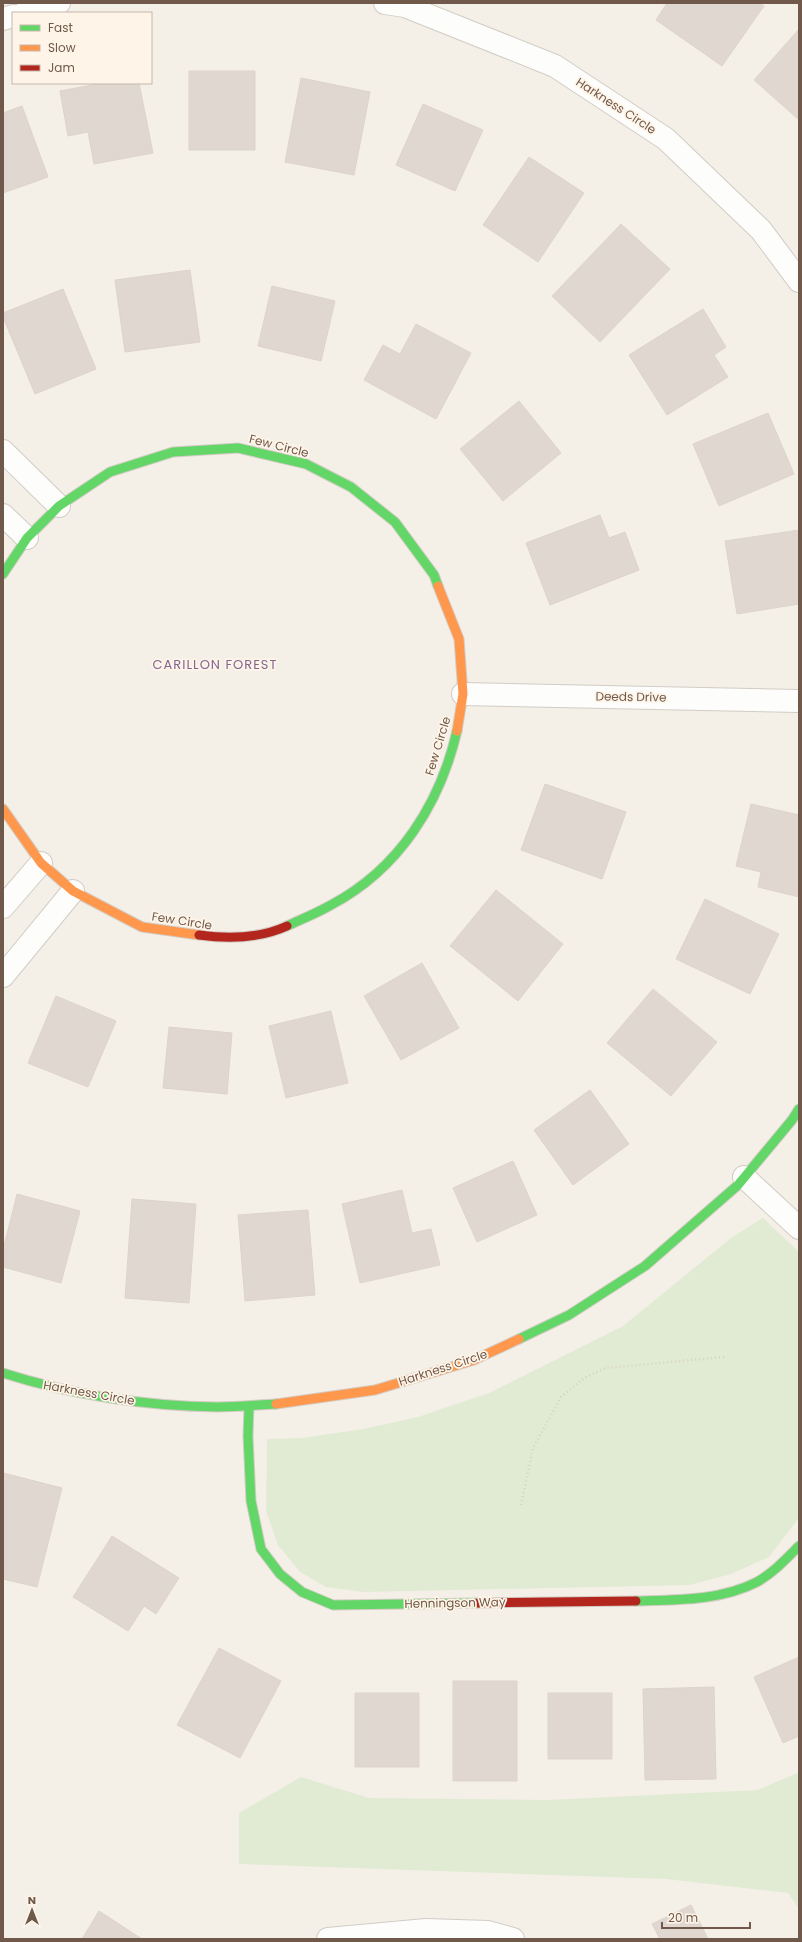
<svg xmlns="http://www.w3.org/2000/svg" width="802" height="1942" font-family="Poppins,sans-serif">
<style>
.green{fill:#e1ebd3}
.building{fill:#e0d8d0;stroke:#ddd3cb}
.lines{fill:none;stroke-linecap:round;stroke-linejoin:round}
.street-casing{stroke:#d2ccc5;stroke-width:24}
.fast-casing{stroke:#d4ccc4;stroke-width:11}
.slow-casing{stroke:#d4ccc4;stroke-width:11}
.jam-casing{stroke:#d4ccc4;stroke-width:11}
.path{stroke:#d6cfca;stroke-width:2.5;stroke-dasharray:1 3;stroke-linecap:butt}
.street{stroke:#fdfdfc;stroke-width:22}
.fast{stroke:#63d668;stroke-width:9}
.slow{stroke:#ff974d;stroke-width:9}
.jam{stroke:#b3261e;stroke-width:9}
.labels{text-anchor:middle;stroke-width:3.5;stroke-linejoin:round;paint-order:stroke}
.street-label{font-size:12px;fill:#70584a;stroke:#fef5e8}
.neighbourhood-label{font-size:13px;letter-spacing:1px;fill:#846693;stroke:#fef5e8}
</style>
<rect width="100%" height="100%" fill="#f4f0e8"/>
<!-- green -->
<path class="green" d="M763,1218L799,1252V1518L769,1557L731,1574L690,1585L364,1592L326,1587L300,1572L278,1545L266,1511L267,1439L302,1438L363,1429L418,1417L489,1393L623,1326L731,1238Z
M799,1772V1909L788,1893L666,1879L239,1864V1813L301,1777L369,1798L547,1800L758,1790Z"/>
<!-- building -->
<path class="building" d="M667,3H759L764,6L722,66L656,20Z
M799,29V120L754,80Z
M189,71H255V150H189Z
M301,78L370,92L354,175L285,162Z
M103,83H139L153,153L94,164L88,132L68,136L60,91Z
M423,104L483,130L455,191L396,165Z
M22,106L48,177L3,193V113Z
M529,157L584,193L538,262L483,225Z
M621,224L670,269L600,342L552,296Z
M190,270L200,342L125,352L115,280Z
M272,286L335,301L321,361L258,346Z
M63,289L96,369L35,394L3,317V313Z
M703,309L726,347L714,355L728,377L667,415L629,355Z
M416,324L471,353L436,419L364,380L383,345L400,354Z
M519,401L561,453L503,501L460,449Z
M768,413L794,474L719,506L693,444Z
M600,515L609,538L625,532L639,570L550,605L526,543Z
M799,530V604L737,614L725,541Z
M545,784L626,812L602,879L521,850Z
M751,804L799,815V897L758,887L761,872L736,866Z
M496,890L563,944L518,1001L450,946Z
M705,899L779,934L750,994L676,959Z
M422,963L459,1028L401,1060L364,996Z
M653,989L717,1042L671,1096L607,1043Z
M56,996L116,1021L88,1087L28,1063Z
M331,1011L348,1083L286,1098L269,1026Z
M169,1027L232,1033L227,1094L163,1088Z
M590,1090L629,1144L573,1185L534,1130Z
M513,1161L537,1215L477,1242L453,1188Z
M402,1190L412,1233L431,1229L440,1265L360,1283L342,1204Z
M17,1194L80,1211L61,1283L3,1267V1250Z
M132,1199L196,1204L189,1303L125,1298Z
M308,1210L315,1295L245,1301L238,1215Z
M3,1473L62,1488L37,1587L3,1579Z
M112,1536L179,1578L156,1614L144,1606L128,1631L73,1597Z
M219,1648L281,1681L240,1758L177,1725Z
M799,1657V1736L783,1743L754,1677Z
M453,1681H517V1781H453Z
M714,1687L716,1779L645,1780L643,1689Z
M355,1693H419V1767H355Z
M548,1693H612V1759H548Z
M691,1905L708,1939H660L652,1924Z
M99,1911L142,1939H82Z"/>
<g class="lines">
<defs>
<path id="street" d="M385,3L405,6L555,66L666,139L761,230L799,281
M24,13L59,3
M3,19L13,16
M3,451L59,506
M3,515L27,538
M463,694L799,701
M3,907L41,863
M3,976L73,891
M744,1177L799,1228
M328,1939L426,1930L488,1932L513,1939"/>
<path id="fast" d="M3,574L27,538L59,506L110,472L173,452L238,448L306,464L351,487L395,522L434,575L438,586
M287,926C302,919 317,913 331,905C399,869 440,804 457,731
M519,1339L569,1315L645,1266L738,1185L792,1120L799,1109
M3,1373C72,1395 145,1406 218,1407C237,1407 256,1405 276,1404
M249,1406L248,1436L251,1501L261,1549L280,1574L302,1592L333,1605L478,1603
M636,1601C676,1600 720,1601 757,1582C773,1573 786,1559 799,1546"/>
<path id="slow" d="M438,586L459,639L463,694L457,731
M3,809L41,863L73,891L142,927L199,935
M276,1404L375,1390L474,1360L519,1339"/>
<path id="jam" d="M199,935C228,939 261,938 287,926
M478,1603L636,1601"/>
</defs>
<!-- street casing -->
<use href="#street" class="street-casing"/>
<!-- fast casing -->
<use href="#fast" class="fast-casing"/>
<!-- slow casing -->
<use href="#slow" class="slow-casing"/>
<!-- jam casing -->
<use href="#jam" class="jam-casing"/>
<!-- path -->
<path class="path" d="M521,1505L533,1448L561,1397L584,1378L606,1368L724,1357"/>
<!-- street -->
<use href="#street" class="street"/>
<!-- fast -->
<use href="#fast" class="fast"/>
<!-- slow -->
<use href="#slow" class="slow"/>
<!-- jam -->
<use href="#jam" class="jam"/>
</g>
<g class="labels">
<!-- street labels -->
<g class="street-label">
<text transform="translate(616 106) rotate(33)" y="4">Harkness Circle</text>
<text transform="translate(279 446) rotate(14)" y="4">Few Circle</text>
<text transform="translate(631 697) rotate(1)" y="4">Deeds Drive</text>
<text transform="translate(438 746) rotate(-73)" y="4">Few Circle</text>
<text transform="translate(182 921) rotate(9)" y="4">Few Circle</text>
<text transform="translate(443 1368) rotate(-18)" y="4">Harkness Circle</text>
<text transform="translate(89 1393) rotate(10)" y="4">Harkness Circle</text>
<text transform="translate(455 1603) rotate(-1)" y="4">Henningson Way</text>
</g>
<!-- neighbourhood labels -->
<g class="neighbourhood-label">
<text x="215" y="669">CARILLON FOREST</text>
</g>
</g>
<!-- border -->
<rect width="802" height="1942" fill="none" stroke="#70584a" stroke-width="8"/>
<!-- legend -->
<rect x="12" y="12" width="140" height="72" fill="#fef5e8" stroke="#c5b6a9"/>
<rect x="20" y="25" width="20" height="6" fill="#63d668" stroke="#c5b6a9"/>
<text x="48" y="32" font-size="12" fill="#70584a">Fast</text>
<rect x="20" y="45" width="20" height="6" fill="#ff974d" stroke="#c5b6a9"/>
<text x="48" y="52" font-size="12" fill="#70584a">Slow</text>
<rect x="20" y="65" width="20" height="6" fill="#b3261e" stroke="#c5b6a9"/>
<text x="48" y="72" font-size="12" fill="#70584a">Jam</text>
<!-- north arrow -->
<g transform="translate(32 1910)" stroke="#fef5e8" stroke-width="3" paint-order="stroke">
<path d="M0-3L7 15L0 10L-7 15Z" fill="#70584a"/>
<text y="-6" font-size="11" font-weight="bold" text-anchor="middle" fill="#70584a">N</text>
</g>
<!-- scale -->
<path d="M662 1922v6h88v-6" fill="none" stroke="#70584a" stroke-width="2"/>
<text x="668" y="1922" font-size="12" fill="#70584a" stroke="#fef5e8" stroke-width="3" paint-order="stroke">20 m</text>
</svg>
